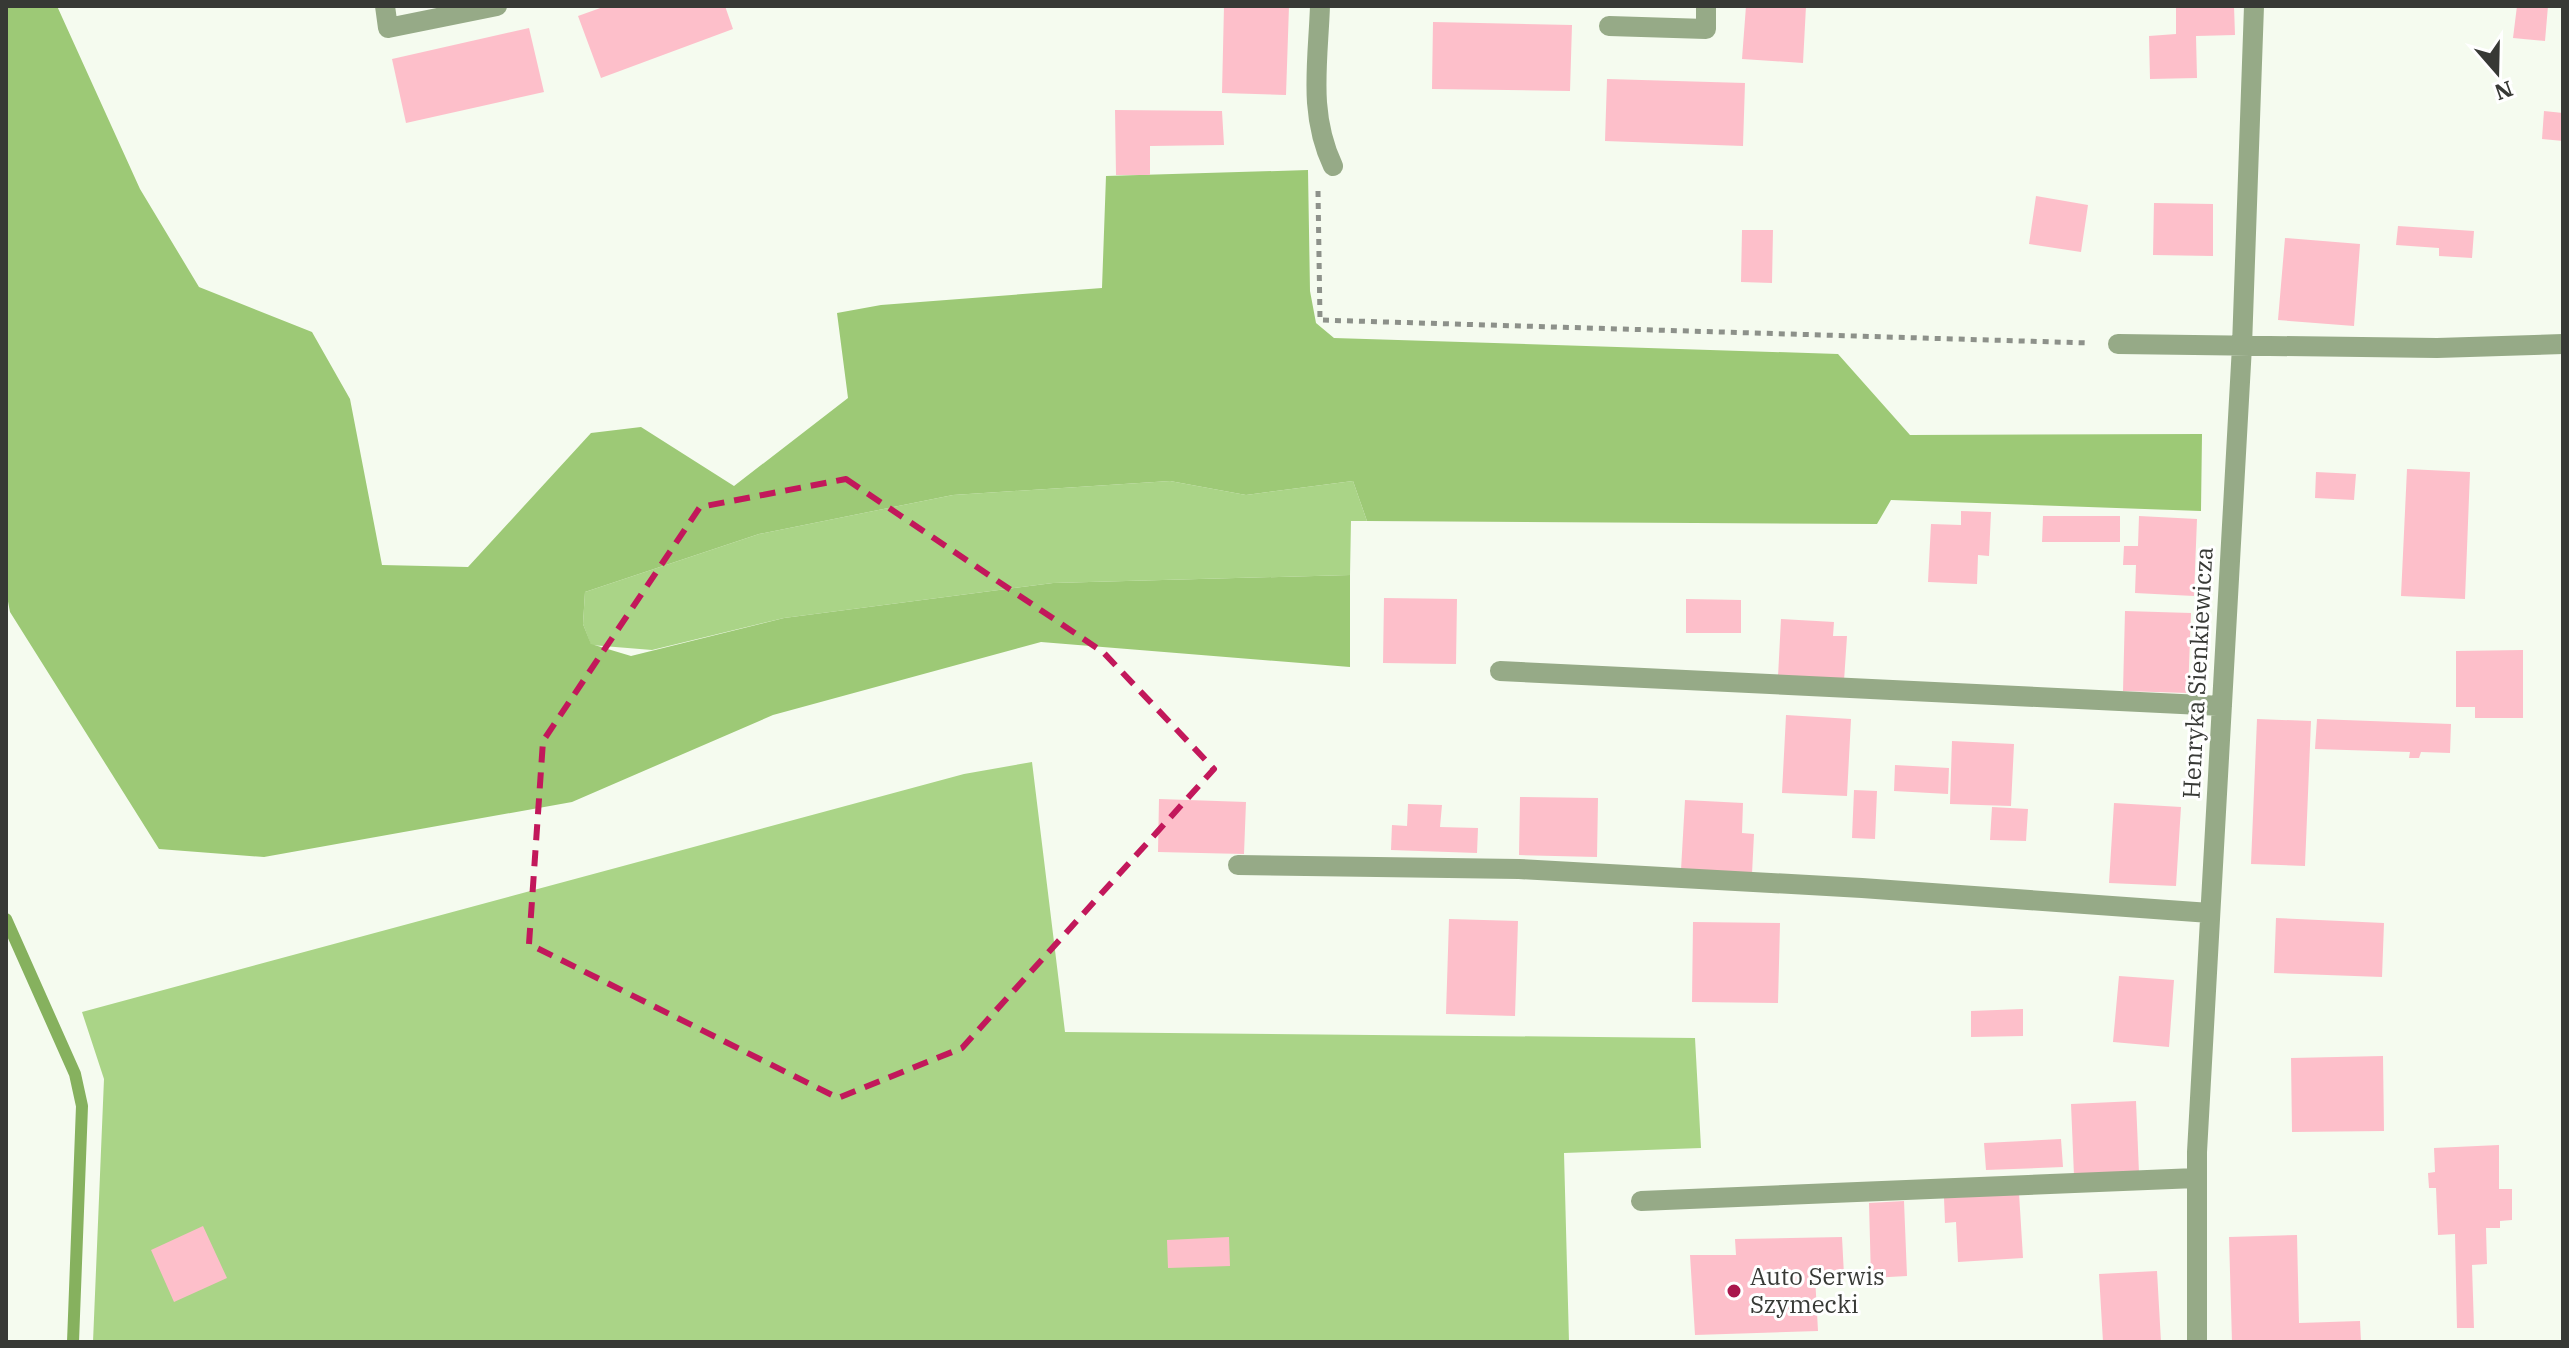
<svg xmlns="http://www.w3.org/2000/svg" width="2569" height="1348" font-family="'IBM Plex Serif',serif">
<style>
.green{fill:#aad487}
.forest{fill:#9dc976}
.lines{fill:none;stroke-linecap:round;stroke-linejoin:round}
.stream{stroke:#86b15e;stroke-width:12}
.building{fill:#fdbfca}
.path{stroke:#8d918a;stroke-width:5;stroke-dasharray:6 6;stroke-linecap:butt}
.minor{stroke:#96aa87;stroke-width:20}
.marked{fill:none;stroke:#c2185b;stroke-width:6;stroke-dasharray:16 10;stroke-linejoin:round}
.poi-dot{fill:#a9164c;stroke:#fff;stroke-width:3}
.labels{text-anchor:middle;stroke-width:6;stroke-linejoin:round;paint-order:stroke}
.street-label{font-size:24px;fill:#373935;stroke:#fff}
.poi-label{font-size:24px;fill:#373935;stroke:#fff;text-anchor:start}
</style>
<rect width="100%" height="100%" fill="#f5fbef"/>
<!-- green -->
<path class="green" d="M1170,481L1246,495L1353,481L1367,521H1351L1350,575L1053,583L784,618L652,650L591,645L583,624L585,592L759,534L953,495Z
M1032,762L1065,1032L1695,1038L1701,1148L1564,1153L1569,1342H93L104,1079L82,1012L964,774Z"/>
<!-- forest -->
<path class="forest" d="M6,6H57L140,189L199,287L312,332L350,399L382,565L468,567L591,433L641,427L734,486L848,398L837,313L881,305L1102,288L1106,176L1308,170L1310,291L1316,323L1334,338L1838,354L1910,435L2202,434L2201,511L1891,500L1877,524L1367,521L1353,481L1246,495L1170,481L953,495L759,534L585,592L583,624L591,644L631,656L784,618L1053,583L1350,575V667L1041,642L773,715L572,802L264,857L159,849L10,612L6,591Z"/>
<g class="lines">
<!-- stream -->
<path class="stream" d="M6,919L75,1074L82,1106L73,1342"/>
</g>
<!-- building -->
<path class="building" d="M606,6H725L733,29L601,78L578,16Z
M1224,6H1289L1286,95L1222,93Z
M1746,6H1806L1803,63L1742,59Z
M2176,6H2234L2235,35L2196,36L2197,78L2150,79L2149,36L2176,34Z
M2517,6H2548L2545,41L2513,38Z
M1433,22L1572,25L1570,91L1432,89Z
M529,28L544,92L406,123L392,59Z
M1607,79L1745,83L1743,146L1605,141Z
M1115,110L1222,111L1224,145L1150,146V175H1116Z
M2544,111L2563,113V141L2542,139Z
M2036,196L2088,205L2081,252L2029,244Z
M2154,203L2213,204V256L2153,255Z
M2398,226L2474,231L2472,258L2439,256V248L2396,245Z
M1742,230H1773L1772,283L1741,282Z
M2285,238L2360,244L2354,326L2278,320Z
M2407,469L2470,472L2465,599L2401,596Z
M2316,472L2356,474L2354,500L2315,498Z
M1961,511L1991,512L1989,556L1978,555L1977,584L1928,582L1931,524L1961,525Z
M2043,516H2120V542H2042Z
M2139,516L2197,519L2194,596L2135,593L2136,565H2123L2124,546H2138Z
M1384,598L1457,599L1456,664L1383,663Z
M1686,599L1741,600V633H1686Z
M2125,611L2191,613L2188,693L2123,691Z
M1781,619L1834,622L1833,636H1847L1844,681L1778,677Z
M2523,650V718H2475V707H2456V651Z
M1786,715L1851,719L1847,796L1782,793Z
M2257,719L2311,721L2305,866L2251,864Z
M2317,719L2451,724L2450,753L2421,752L2419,758H2409L2410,752L2315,749Z
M1952,741L2014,744L2011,806L1950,804Z
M1895,765L1949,768L1948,794L1894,791Z
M1854,790L1877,791L1875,839L1852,838Z
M1520,797L1598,798L1597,857L1519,855Z
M1159,799L1246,802L1244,854L1158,852Z
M1685,800L1743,803L1742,833L1754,834L1752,874L1681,870Z
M2114,803L2181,807L2176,886L2109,883Z
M1408,804L1442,805L1440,827L1478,828L1477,853L1391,850L1392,825L1407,826Z
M1992,807L2028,809L2026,841L1990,840Z
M2276,918L2384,923L2382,977L2274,973Z
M1449,919L1518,921L1515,1016L1446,1014Z
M1693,922L1780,923L1778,1003L1692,1002Z
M2119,976L2174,980L2169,1047L2113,1042Z
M2023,1009V1036L1971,1037V1011Z
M2383,1056L2384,1131L2292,1132L2291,1058Z
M2136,1101L2139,1173L2074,1176L2071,1104Z
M2061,1139L2063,1167L1986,1170L1984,1143Z
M2499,1145V1189H2512V1220L2500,1221V1228H2486L2487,1264L2472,1265L2474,1328H2457L2455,1234L2438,1235L2436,1188H2429L2428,1173L2435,1172L2434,1148Z
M2019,1193L2023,1258L1958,1262L1956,1222L1945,1223L1944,1198Z
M1904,1201L1907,1276L1871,1278L1869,1203Z
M203,1226L227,1278L174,1302L151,1250Z
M2297,1235L2299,1323L2360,1321L2361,1342H2232L2229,1237Z
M1229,1237L1230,1266L1168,1268L1167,1240Z
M1842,1237L1844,1275L1815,1276L1818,1331L1695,1335L1690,1255H1736L1735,1239Z
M2157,1271L2161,1342H2103L2099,1274Z"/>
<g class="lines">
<!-- path -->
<path class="path" d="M1318,191L1320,320L2089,343"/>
<!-- minor -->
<path class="minor" d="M385,6L388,28L497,6
M1320,6C1318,63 1308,113 1333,166
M1609,26L1706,29V6
M2118,344L2437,348L2563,344
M1500,671L2222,706
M1238,865L1519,869L1862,888L2210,913
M1641,1201L2196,1178
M2197,1342V1152L2242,346L2254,6"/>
</g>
<!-- marked area -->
<path class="marked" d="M846,479L1103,652L1214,769L962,1048L838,1098L529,944L543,741L700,507Z"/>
<!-- markers -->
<circle class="poi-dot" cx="1734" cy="1291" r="8"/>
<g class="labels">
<!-- street labels -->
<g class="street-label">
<text transform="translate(2198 673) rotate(-87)" y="8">Henryka Sienkiewicza</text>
</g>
<!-- poi labels -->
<g class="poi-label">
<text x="1750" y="1285">Auto Serwis<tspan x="1750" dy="28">Szymecki</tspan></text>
</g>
</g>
<!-- border -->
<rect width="2569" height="1348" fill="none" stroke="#373935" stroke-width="16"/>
<!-- north arrow -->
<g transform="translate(2497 72) rotate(160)" stroke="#ffffff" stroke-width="6" paint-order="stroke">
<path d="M0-6L14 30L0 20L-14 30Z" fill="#373935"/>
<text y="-12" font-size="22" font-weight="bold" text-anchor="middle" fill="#373935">N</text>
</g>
</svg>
